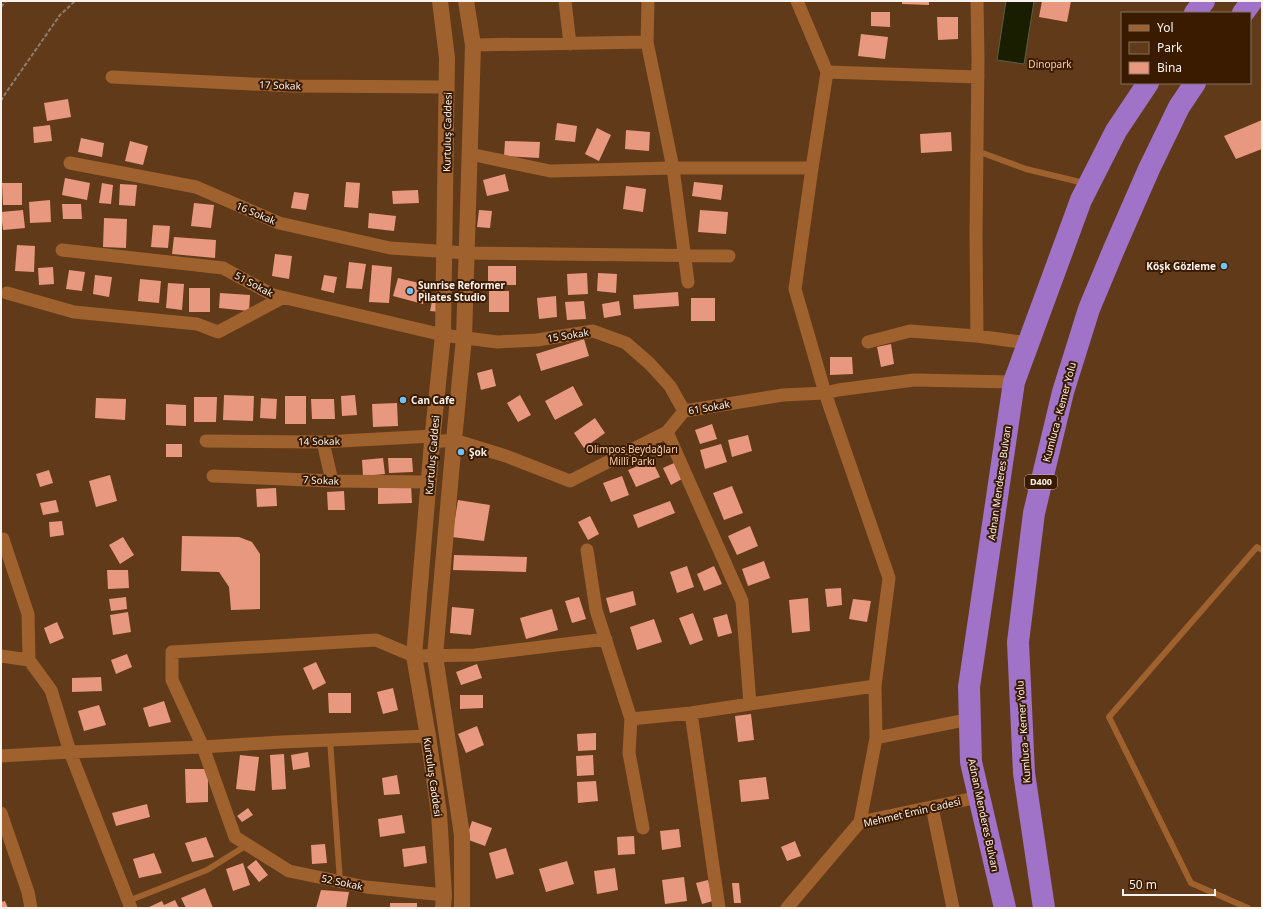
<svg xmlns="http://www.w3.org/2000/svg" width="1263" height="909" font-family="'Noto Sans',sans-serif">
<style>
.green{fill:#613a19;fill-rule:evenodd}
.water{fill:#191e00;stroke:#5c5e47}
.building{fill:#e8987f}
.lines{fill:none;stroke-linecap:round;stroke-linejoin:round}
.path{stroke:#927d6b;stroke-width:2;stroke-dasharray:4 2;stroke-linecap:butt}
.service{stroke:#9f612e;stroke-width:6}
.minor{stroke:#9f612e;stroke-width:13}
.tertiary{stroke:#9f612e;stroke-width:16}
.trunk{stroke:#a072c8;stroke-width:22}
.poi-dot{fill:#70c2f4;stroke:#3a1b00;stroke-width:1.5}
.labels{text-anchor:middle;stroke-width:4;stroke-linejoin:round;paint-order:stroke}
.shield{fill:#3a1b00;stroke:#c0b2a6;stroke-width:1}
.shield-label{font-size:9px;font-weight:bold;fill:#f9f2ed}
.park-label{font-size:10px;fill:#f9cbaa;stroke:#3a1b00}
.street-label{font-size:10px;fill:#f9f2ed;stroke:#3a1b00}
.poi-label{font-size:10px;font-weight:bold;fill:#f9f2ed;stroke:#3a1b00;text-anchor:start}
</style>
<rect width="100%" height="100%" fill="#452509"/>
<!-- green -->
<path class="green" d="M1,1H1262V908H1ZM1122,13H1250V83H1122Z"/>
<!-- water -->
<path class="water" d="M1006,1H1034L1024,64L997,60Z"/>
<!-- building -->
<path class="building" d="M902,1H929V5L902,4Z
M1042,1H1071L1067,22L1039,17Z
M871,12H890V27L871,26Z
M937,17H958V39L938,40Z
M861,34L888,37L885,59L858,56Z
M68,99L71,117L47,121L44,103Z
M1262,120V149L1236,159L1224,136Z
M557,123L577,126L575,142L555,140Z
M50,125L52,141L34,143L33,127Z
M597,128L611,135L599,161L585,154Z
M626,130L650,132L649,151L625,149Z
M951,132L952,151L921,153L920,134Z
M81,138L104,143L102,157L78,152Z
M130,141L148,146L143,165L125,161Z
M505,141L540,142L539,158L504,156Z
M505,174L509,191L487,196L483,180Z
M65,178L90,183L87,200L62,195Z
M346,182L360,183L358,208L344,207Z
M694,182L723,185L721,200L692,196Z
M2,183H22V205H3Z
M102,183L113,185L111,204L99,203Z
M120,184L137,185L135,206L119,205Z
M626,186L646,189L643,212L623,209Z
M418,190L419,203L393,204L392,191Z
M294,192L309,194L306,210L291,208Z
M50,200L51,222L30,223L29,202Z
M194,203L214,205L211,228L191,226Z
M62,204H81L82,219H63Z
M23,210L25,228L3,230L1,212Z
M479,210L492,211L490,228L477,227Z
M700,210L728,212L726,234L698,232Z
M369,213L396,216L394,231L368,228Z
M104,218L127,219L126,248L103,247Z
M153,225L170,226L168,248L151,247Z
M174,237L216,240L215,258L172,254Z
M17,245L35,246L34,272L15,271Z
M275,254L292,256L289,279L272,276Z
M349,262L366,264L362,289L346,288Z
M372,265L392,267L389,303L369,302Z
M488,266H516V285H488Z
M53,267L54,284L39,285L38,268Z
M69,270L85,272L82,291L66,289Z
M587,273L588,294L568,295L567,274Z
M598,273L617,274L616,293L597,291Z
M95,275L112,277L109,297L93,294Z
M324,275L337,277L334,293L321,290Z
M398,278L428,285L423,304L393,296Z
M140,279L161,281L159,303L138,301Z
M168,283L184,284L182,310L166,308Z
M189,288H210V312H189Z
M489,291H509V312H489Z
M678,292L679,306L634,309L633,295Z
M220,293L250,295L249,311L219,308Z
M433,296L444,298L441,312L430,311Z
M556,296L557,317L539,319L537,298Z
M691,298H715V321H691Z
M584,301L586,319L567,320L565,302Z
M619,301L621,315L604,318L602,304Z
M584,339L589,356L541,371L536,354Z
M891,344L894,364L881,367L877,347Z
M830,357H852L853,374L830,375Z
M492,369L496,386L481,390L477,373Z
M573,386L583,405L555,420L545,401Z
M224,395L254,396L253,421L223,420Z
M355,395L357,415L342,416L341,396Z
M520,395L531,415L518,422L507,403Z
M285,396H306V424H285Z
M194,397H217L216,422H194Z
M96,398L126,399L125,420L95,418Z
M261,398L277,399L276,419L260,418Z
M311,399H334L335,419H312Z
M397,403L398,426L373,427L372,404Z
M166,404L186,405V426L166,425Z
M595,418L605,433L584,448L574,433Z
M712,424L717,439L700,444L695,430Z
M748,435L752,451L732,457L728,440Z
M166,444H182V457H166Z
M721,444L727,462L705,469L700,450Z
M383,458L385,474L363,476L362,460Z
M388,458H412L413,472L389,473Z
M652,460L660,477L636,487L628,470Z
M674,463L682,479L671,485L663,468Z
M49,470L53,483L40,487L36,474Z
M110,475L117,501L96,507L89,481Z
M622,476L629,495L611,502L603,483Z
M411,484L412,503L378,504V485Z
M732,486L743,513L724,520L713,493Z
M276,488L277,506L257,507L256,489Z
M344,491L345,510H328L327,492Z
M56,500L59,512L43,515L40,503Z
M458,500L490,505L484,541L452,537Z
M670,501L675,513L638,528L633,515Z
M590,516L599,534L588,540L578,522Z
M62,521L64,535L50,537L49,522Z
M750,526L758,546L737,555L728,536Z
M182,536L239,537L252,542L260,554V609L231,610L229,587L219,572L181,571Z
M123,537L134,555L120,564L109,545Z
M454,555L527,557L526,572L453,570Z
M764,561L770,578L748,586L742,569Z
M687,566L694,587L677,593L670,572Z
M714,566L722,584L704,591L697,574Z
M107,570H128L129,588L108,589Z
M841,588L842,605L827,607L825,589Z
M633,591L636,605L610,613L606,598Z
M126,597L127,609L111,611L109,599Z
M579,597L586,619L572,623L565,601Z
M808,598L810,631L792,633L789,600Z
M853,599L871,601L867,622L849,619Z
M452,607L474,609L471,635L450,633Z
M552,609L558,630L526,639L520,618Z
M128,612L131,632L113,635L110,615Z
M693,613L703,640L690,645L679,618Z
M727,614L732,633L718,637L713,618Z
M654,619L662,642L637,650L630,627Z
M57,622L64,638L50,644L44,628Z
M127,654L132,667L116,674L111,660Z
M316,662L326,683L313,690L303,668Z
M477,664L482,678L461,685L456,672Z
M101,677L102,691L72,692V678Z
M393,688L398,710L383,714L377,692Z
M328,693H351V713H329Z
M460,695H483V708L460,709Z
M164,701L171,722L149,727L143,708Z
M99,705L106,725L84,731L78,711Z
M751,714L754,740L738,742L735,716Z
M477,726L484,745L466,753L458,734Z
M596,733V750L578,751L577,734Z
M308,752L310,767L293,770L291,755Z
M284,754L286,789L272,790L270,755Z
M240,755L259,757L255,791L236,789Z
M593,755L594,775L577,776L576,756Z
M185,769H208V802L186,803Z
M397,775L400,794L384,795L382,778Z
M766,777L769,799L741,802L739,780Z
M596,781L598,801L578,803L577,782Z
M147,804L150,817L116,826L112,813Z
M248,808L253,815L242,822L237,816Z
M402,815L405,833L380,837L378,819Z
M472,821L492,828L485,846L466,839Z
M679,829L681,847L662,850L660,831Z
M634,836L635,854L618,855L617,837Z
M206,837L214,857L192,862L185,843Z
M795,841L801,856L787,861L781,847Z
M325,844L327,863L312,864L311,845Z
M425,846L427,863L404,867L402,849Z
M506,848L514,874L496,879L489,853Z
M154,853L162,873L139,878L133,859Z
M256,860L268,875L259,882L247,867Z
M567,861L574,884L546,892L539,869Z
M243,863L250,885L233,891L226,869Z
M615,868L618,890L597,894L594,871Z
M684,877L687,901L665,904L662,880Z
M708,880L713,901L702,904L696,883Z
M732,883H739L741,903H734Z
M205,888L213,908H186L181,898Z
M321,890L349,892L346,908H316Z
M175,900L179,908H147L162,901L164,905Z
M5,901L8,908H1V902Z
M390,903H417V908H390Z"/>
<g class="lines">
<!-- path -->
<path class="path" d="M1,7L6,1
M1,101L5,94L60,15L75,1"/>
<!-- service -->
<path class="service" d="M977,151L1026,169L1084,183
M330,740L340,881
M128,901L207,870L247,845
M1248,908L1191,883L1109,717L1257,547L1262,550"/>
<!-- minor -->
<path class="minor" d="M565,1L570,44
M797,1L827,72L978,77
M977,1L978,58L976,234L977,336
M647,42L648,1
M827,72L812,168L795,289L825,393L889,578L875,686
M112,77L293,86L447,87
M470,154L550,171L673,168L647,42L473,45
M70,163L196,187L279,223L390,248L467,253L729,256
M62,250L223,268L273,295L443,335L497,342L537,340L593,331L626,343L650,364L670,386L684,411
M688,282L673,168H812
M7,293L74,312L197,324L218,332L282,298
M868,342L910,331L977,336L1028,343
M667,432L742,601L750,704L875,686L876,738L860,822
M206,441L323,442L433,436
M323,442L332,481
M432,442L454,440L506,456L570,481L667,432L684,411L783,395L825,393L838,390L914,380L1014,382
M213,476L332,481L429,482
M1,540L3,539L28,614L29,660
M587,550L596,610L631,719L691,713L750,704
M1,656L29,660L51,690L70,752L131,908
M691,713L719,908
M631,719L629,753L643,828
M876,738L970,719
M1,756L70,752L203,747L281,742L428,736
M932,807L953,908
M1,813L28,892L31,908
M444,895L366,887L289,871L235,837L203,747L172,680V652L376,640L414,656L475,655L606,639
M787,908L860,822L979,797"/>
<!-- tertiary -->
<path class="tertiary" d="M440,1L447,58L443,335L432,442L414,656L428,736L439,813L444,895L443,908
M462,908V835L435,656L454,440L464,338L473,45L466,1"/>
<!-- trunk -->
<path class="trunk" d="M1195,13L1204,1
M1243,13L1252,1
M1005,908L971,762L969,687L1014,382L1081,200L1116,131L1148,83
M1044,908L1024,773L1018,642L1034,513L1063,392L1089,309L1114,249L1149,169L1179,107L1195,83"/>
</g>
<!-- markers -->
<g class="poi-dot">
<circle cx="1224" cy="266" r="4"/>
<circle cx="410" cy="291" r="4"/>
<circle cx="403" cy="400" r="4"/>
<circle cx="461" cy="452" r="4"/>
</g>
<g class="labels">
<!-- shield labels -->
<rect class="shield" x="1025" y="475" width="32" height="14" rx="3"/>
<g class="shield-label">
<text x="1041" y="485">D400</text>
</g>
<!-- park labels -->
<g class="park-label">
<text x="1050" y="68">Dinopark</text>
<text x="632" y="453">Olimpos Beydağları<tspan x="632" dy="12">Millî Parkı</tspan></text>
</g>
<!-- street labels -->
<g class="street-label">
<text transform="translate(280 85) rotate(2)" y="4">17 Sokak</text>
<text transform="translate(447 132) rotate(-89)" y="4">Kurtuluş Caddesi</text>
<text transform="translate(256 213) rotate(23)" y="4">16 Sokak</text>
<text transform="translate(254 284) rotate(28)" y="4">51 Sokak</text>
<text transform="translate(568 335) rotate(-9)" y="4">15 Sokak</text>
<text transform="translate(709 407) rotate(-10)" y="4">61 Sokak</text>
<text transform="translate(1059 412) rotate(-75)" y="4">Kumluca - Kemer Yolu</text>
<text transform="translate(319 441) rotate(-1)" y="4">14 Sokak</text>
<text transform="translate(432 455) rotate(-85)" y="4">Kurtuluş Caddesi</text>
<text transform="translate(321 480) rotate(2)" y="4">7 Sokak</text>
<text transform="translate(999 483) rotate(-82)" y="4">Adnan Menderes Bulvarı</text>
<text transform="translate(1023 732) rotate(-94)" y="4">Kumluca - Kemer Yolu</text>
<text transform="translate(433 777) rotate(82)" y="4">Kurtuluş Caddesi</text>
<text transform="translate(912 812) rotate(-13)" y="4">Mehmet Emin Cadesi</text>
<text transform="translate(984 815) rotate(78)" y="4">Adnan Menderes Bulvarı</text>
<text transform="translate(342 882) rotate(12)" y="4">52 Sokak</text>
</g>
<!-- poi labels -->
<g class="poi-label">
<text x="1216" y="270" text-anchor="end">Köşk Gözleme</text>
<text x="418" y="289">Sunrise Reformer<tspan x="418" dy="12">Pilates Studio</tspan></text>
<text x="411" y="404">Can Cafe</text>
<text x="469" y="456">Şok</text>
</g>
</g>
<!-- border -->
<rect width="1263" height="909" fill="none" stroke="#f9f2ed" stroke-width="4"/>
<!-- legend -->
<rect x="1121" y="12" width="130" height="72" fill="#3a1b00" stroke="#86715f"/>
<rect x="1129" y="25" width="20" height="6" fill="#9f612e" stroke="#86715f"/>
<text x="1157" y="32" font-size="12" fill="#f9f2ed">Yol</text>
<rect x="1129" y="42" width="20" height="12" fill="#613a19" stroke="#86715f"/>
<text x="1157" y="52" font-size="12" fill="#f9f2ed">Park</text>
<rect x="1129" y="62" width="20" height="12" fill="#e8987f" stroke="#86715f"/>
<text x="1157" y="72" font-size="12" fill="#f9f2ed">Bina</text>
<!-- scale -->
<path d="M1123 889v6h92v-6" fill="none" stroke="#f9f2ed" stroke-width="2"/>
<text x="1129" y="889" font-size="12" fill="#f9f2ed" stroke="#3a1b00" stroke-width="3" paint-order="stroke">50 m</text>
</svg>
